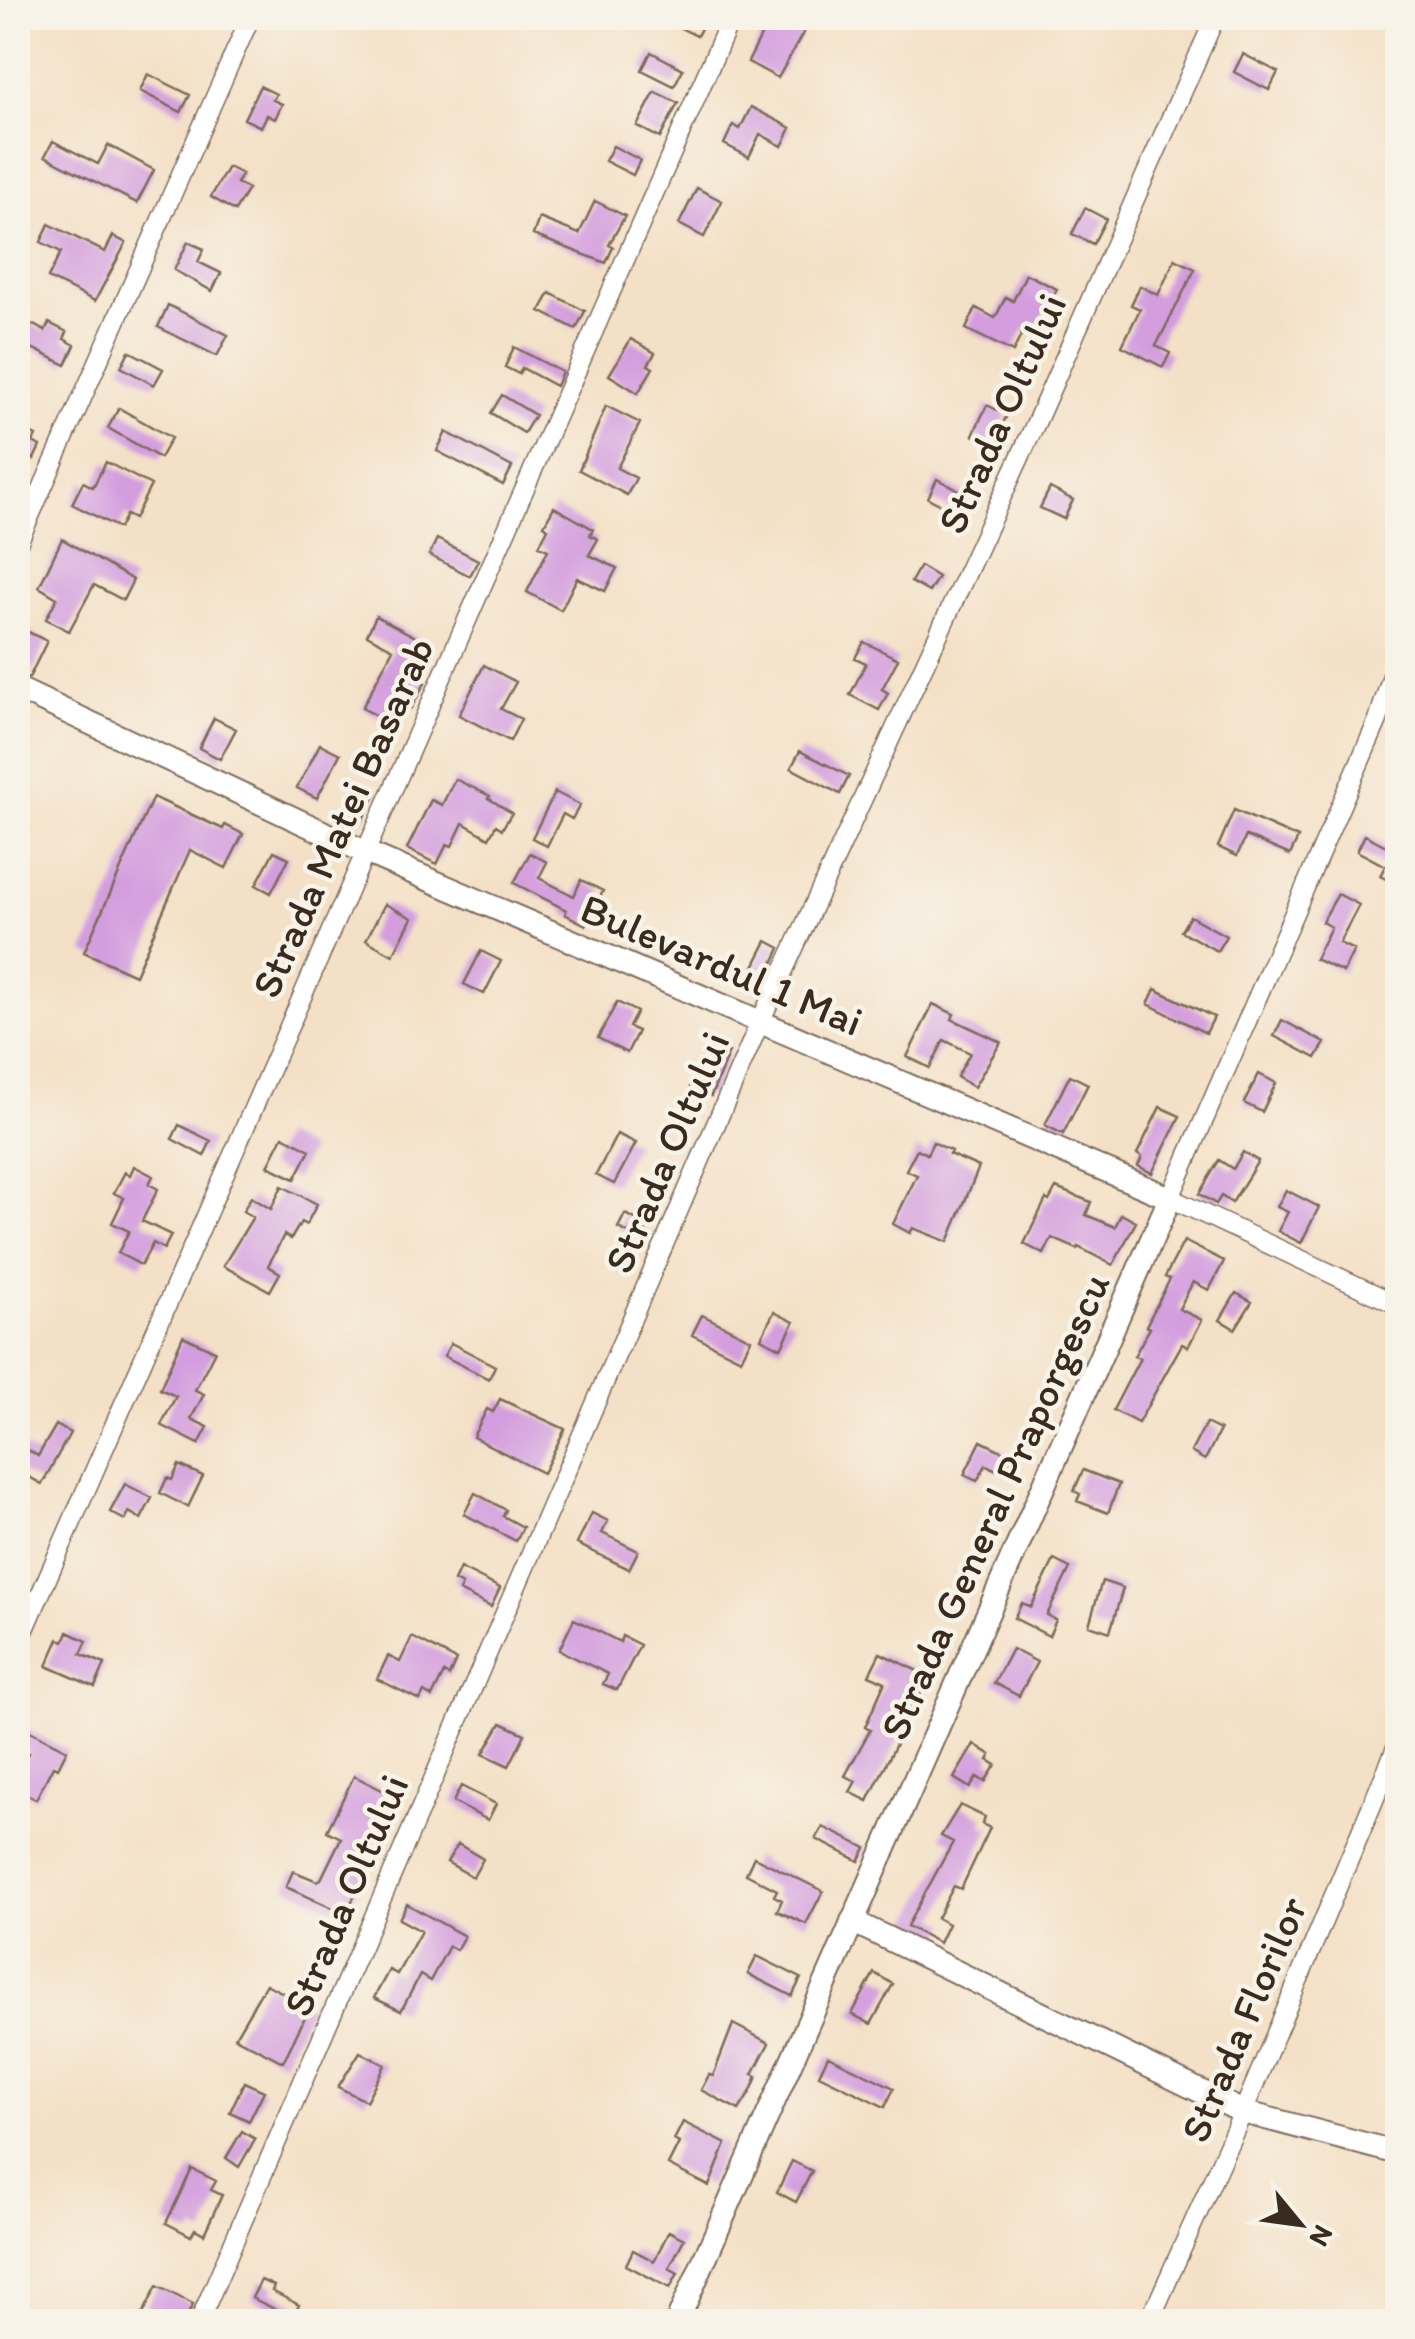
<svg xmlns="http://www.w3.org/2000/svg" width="1415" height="2339" font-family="Itim,sans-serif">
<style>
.building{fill:#d39dde}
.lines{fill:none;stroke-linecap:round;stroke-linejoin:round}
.minor-casing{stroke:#7c6a59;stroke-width:21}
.tertiary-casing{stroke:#7c6a59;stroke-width:26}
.minor{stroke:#fff;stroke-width:18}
.tertiary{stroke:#fff;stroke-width:22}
.labels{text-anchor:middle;stroke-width:9;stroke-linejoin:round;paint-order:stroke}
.street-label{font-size:42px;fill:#3b2a1e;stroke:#f7f3e8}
</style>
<rect width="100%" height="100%" fill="#f7f3e8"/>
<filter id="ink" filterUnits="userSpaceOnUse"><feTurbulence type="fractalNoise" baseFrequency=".01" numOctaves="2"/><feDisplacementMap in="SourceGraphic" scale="20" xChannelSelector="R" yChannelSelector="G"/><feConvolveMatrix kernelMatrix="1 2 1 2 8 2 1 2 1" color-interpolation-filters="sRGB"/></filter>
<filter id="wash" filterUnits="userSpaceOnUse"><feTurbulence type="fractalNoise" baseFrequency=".0048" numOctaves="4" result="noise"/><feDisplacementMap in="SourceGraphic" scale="40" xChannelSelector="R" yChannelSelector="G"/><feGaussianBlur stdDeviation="2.25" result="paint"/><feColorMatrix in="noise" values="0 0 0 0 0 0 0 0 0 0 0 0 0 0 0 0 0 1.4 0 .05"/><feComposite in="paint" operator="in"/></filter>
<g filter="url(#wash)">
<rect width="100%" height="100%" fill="#f4e0c6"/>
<g id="blocks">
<!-- building -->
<path class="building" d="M660,18H706L697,36Z
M770,18H794L808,24L778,78L748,62Z
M651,52L683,69L674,86L642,70Z
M1243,54L1278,72L1269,90L1234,72Z
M148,74L190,95L181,112L140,91Z
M260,86L276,94L273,100L282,104L275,119L267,115L261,127L244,119Z
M655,92L678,103L660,138L637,126Z
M751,107L791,128L782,146L760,134L749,157L724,144L733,125L740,129Z
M53,141L98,164L108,145L154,170L137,203L45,156Z
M613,146L640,160L633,175L605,161Z
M228,167L242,174L237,183L248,189L235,211L211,197Z
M697,188L722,201L704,237L679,224Z
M595,201L625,216L609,245L613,247L606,263L533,235L539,218L579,234Z
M1085,208L1106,219L1093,244L1072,234Z
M49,224L105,252L113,236L126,243L95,301L48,278L61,252L41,242Z
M188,242L204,249L198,262L221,273L212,291L174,270Z
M1175,259L1195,269L1156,346L1170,353L1163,367L1122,346L1140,309L1131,305L1140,286L1158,295Z
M1026,274L1057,289L1033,334L1024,329L1013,352L966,329L976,308L995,318L1006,297L1013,301Z
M550,293L585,311L576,329L540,311Z
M168,305L228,335L217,356L158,327Z
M24,320L45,331L49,323L67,332L64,339L75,345L66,365L18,341Z
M631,339L655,353L648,365L653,368L638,393L609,375Z
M514,347L562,372L556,386L522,368L519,374L505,367Z
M129,351L163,369L154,385L121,367Z
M502,395L535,415L524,433L491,413Z
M987,405L1007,415L992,445L973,435Z
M606,406L640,423L617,468L636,478L627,495L579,470Z
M119,408L171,438L160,458L108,428Z
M18,427L36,436L33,442L40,446L34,459L27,456L18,477Z
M446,432L512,467L503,485L437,451Z
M106,462L151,485L134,519L126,515L119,528L72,504L83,482L93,487Z
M937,479L966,494L957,513L928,498Z
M1050,488L1073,500L1064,519L1040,508Z
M554,507L593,529L590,535L598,539L589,555L617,568L605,591L577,578L561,610L527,592L548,550L539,546L548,528L544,525Z
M62,539L133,580L123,600L94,585L69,631L46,619L57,598L39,587Z
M437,539L478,560L470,576L429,555Z
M920,566L938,577L929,592L911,582Z
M376,616L421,640L404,671L425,683L411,708L400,702L389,722L362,708L393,649L367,635Z
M18,627L47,641L29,678L18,674Z
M864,642L898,659L882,689L888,693L879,710L850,695L866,663L855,658Z
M484,665L516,682L501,709L521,719L510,741L459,715Z
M214,718L236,729L220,759L199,748Z
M320,744L340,754L317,798L297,788Z
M800,751L849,776L840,794L791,768Z
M455,779L490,796L488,798L512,813L502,829L496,825L489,838L463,823L452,846L447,844L437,864L407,849L431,800L442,805Z
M359,782L377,792L360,824L342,815Z
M555,792L580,805L572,819L563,814L547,846L532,838Z
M153,797L223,829L225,825L243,834L226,868L190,850L135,975L84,952Z
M1234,810L1298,838L1290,855L1246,836L1237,856L1218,847Z
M1365,835L1394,850L1398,843V885L1380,876L1385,866L1357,851Z
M274,851L289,858L271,893L256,885Z
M530,853L547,862L539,878L574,896L581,880L603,891L586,925L565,914L566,910L514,883Z
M1338,894L1359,905L1339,943L1354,950L1343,972L1315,959L1331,927L1322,922Z
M385,904L412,918L393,955L366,940Z
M1190,916L1226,936L1217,951L1181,931Z
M767,941L780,948L759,994L744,986Z
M481,951L501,961L484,994L464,984Z
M1155,989L1214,1017L1206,1033L1148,1004Z
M617,1002L637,1012L629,1027L638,1031L627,1053L598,1038Z
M933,1004L954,1014L952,1019L1001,1042L974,1087L957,1077L970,1053L944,1040L930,1068L907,1057Z
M1282,1020L1325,1043L1316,1058L1274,1036Z
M709,1043L729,1052L711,1096L690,1087Z
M1259,1074L1276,1083L1262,1112L1244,1103Z
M1070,1075L1088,1084L1063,1134L1045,1125Z
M1160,1107L1180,1116L1152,1173L1138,1166L1142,1157L1137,1154Z
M179,1125L211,1141L204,1156L172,1139Z
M617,1134L636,1143L614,1184L596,1175Z
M283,1136L310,1150L295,1179L268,1166Z
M933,1142L951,1151L949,1154L979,1167L948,1242L913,1228L910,1233L893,1224L917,1175L906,1170L917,1149L927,1154Z
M1243,1152L1258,1161L1232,1203L1221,1196L1216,1204L1199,1194L1219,1160L1233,1169Z
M134,1166L153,1176L149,1184L158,1189L142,1221L171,1235L164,1249L153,1243L141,1265L118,1253L129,1231L112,1223L124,1198L114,1193L125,1172L130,1175Z
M282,1186L317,1204L306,1225L301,1222L291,1239L284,1235L268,1266L280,1273L270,1291L223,1266L253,1217L243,1211L251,1197L271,1209Z
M1056,1188L1091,1202L1086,1215L1115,1227L1121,1214L1136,1222L1113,1265L1078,1247L1077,1249L1052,1238L1044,1254L1024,1244L1046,1199L1049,1201Z
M1286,1190L1319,1207L1301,1243L1278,1231L1288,1212L1277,1207Z
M625,1214L648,1225L641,1239L618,1228Z
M1184,1241L1224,1261L1209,1290L1193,1282L1179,1309L1202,1320L1188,1347L1182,1344L1138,1423L1113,1410L1140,1358L1134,1356L1150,1328L1146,1326L1170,1279L1165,1277Z
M1236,1293L1252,1302L1235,1329L1220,1320Z
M774,1312L794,1322L781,1348L761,1338Z
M702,1315L751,1339L741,1359L692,1335Z
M183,1336L215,1351L195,1390L204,1394L191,1419L208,1427L199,1444L161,1425L176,1396L160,1389Z
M451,1343L495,1366L489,1379L444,1356Z
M500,1399L565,1429L543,1473L473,1437L487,1409L493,1412Z
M1206,1423L1220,1430L1205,1460L1191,1452Z
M56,1425L70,1433L42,1484L18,1471V1444L38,1456Z
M981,1441L1012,1456L1003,1473L986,1465L977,1481L964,1475Z
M179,1465L203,1476L188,1507L160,1493L167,1478L172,1480Z
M1083,1470L1119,1484L1108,1513L1077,1501L1080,1494L1074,1491Z
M125,1484L152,1498L141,1519L129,1512L125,1520L110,1512Z
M475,1493L506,1510L503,1516L523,1527L516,1541L464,1514Z
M592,1513L608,1521L602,1533L638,1551L629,1569L577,1544Z
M1054,1560L1070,1568L1047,1615L1056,1620L1049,1636L1014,1618L1022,1603L1031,1607Z
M460,1568L500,1588L491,1607L459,1591L462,1585L454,1581Z
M1102,1581L1123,1588L1110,1632L1089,1625Z
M574,1619L620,1642L622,1636L640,1645L617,1690L603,1684L608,1674L559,1650Z
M68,1632L87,1641L81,1654L105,1664L95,1687L47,1666L59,1639L64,1641Z
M412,1637L456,1660L449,1676L444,1673L432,1697L424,1692L420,1700L377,1679L388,1656L400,1662Z
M1012,1649L1037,1662L1019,1696L994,1683Z
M880,1653L922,1673L919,1680L926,1683L868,1801L850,1792L856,1781L845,1776L870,1730L865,1727L885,1682L869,1675Z
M501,1723L525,1734L509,1766L483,1754Z
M18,1725L67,1750L58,1768L53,1766L36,1799L18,1790V1772L28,1753L18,1747Z
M974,1744L991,1755L988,1760L996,1765L985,1782L977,1777L970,1788L954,1778Z
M354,1776L398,1798L362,1864L368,1867L346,1914L286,1887L293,1871L317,1881L321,1879L341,1838L327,1831Z
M461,1786L496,1804L488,1820L453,1802Z
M960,1805L985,1817L982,1824L990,1828L961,1889L954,1886L937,1918L948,1924L939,1943L907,1926L953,1842L941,1836Z
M823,1827L866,1848L859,1861L816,1839Z
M458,1844L483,1859L473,1877L447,1862Z
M754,1857L823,1891L806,1924L777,1911L782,1900L774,1896L777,1890L746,1874Z
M407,1904L464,1936L456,1950L449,1946L430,1981L420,1975L401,2011L374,1998L389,1970L397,1974L421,1931L399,1919Z
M757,1956L801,1978L792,1996L748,1974Z
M874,1973L893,1984L871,2024L852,2014Z
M266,1984L310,2007L283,2062L235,2037Z
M733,2024L769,2043L753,2074L757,2076L751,2091L739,2110L701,2090L709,2075L713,2076Z
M360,2052L385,2065L366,2101L338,2087Z
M828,2056L894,2088L885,2107L819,2075Z
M244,2082L264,2091L249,2121L230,2112Z
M683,2122L726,2144L709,2186L668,2165L679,2143L674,2140Z
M242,2131L255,2139L239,2167L226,2158Z
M792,2161L812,2171L796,2202L777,2192Z
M192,2169L216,2181L211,2190L222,2195L204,2234L195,2229L191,2236L166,2223Z
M669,2231L684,2239L669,2268L678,2273L670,2288L626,2265L633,2250L654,2261Z
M261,2280L274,2286L272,2291L299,2305L293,2318L252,2298Z
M157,2286L193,2304L184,2322H139Z"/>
</g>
</g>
<g filter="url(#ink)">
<use href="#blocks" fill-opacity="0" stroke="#7c6a59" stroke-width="2.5"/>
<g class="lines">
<defs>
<path id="minor" d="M18,543L250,18
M1398,657L1378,720L1170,1198L1398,1305
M18,1645L731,18
M199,2322L760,1022L1039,416L1215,18
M1149,2322L1243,2112L1398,1743"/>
<path id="tertiary" d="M18,689L365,852L1170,1198L677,2322
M852,1921L1243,2112L1398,2153"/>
</defs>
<!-- minor casing -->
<use href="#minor" class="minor-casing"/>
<!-- tertiary casing -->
<use href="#tertiary" class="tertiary-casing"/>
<!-- minor -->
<use href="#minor" class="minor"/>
<!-- tertiary -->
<use href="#tertiary" class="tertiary"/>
</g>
</g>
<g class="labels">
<!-- street labels -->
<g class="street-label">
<text transform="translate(1001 413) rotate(-66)" y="15">Strada Oltului</text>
<text transform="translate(342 817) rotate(-66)" y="15">Strada Matei Basarab</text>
<text transform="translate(722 964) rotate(23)" y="15">Bulevardul 1 Mai</text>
<text transform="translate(666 1152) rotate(-67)" y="15">Strada Oltului</text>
<text transform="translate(994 1506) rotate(-66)" y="15">Strada General Praporgescu</text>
<text transform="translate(345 1895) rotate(-67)" y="15">Strada Oltului</text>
<text transform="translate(1243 2019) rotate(-67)" y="15">Strada Florilor</text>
</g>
</g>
<!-- margin -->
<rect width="1415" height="2339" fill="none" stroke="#f7f3e8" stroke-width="60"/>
<!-- north arrow -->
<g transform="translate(1300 2224) rotate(119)" stroke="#f7f3e8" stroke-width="8" paint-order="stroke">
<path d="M0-8L18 38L0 25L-18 38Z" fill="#3b2a1e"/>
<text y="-15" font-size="28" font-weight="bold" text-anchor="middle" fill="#3b2a1e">N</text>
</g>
</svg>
